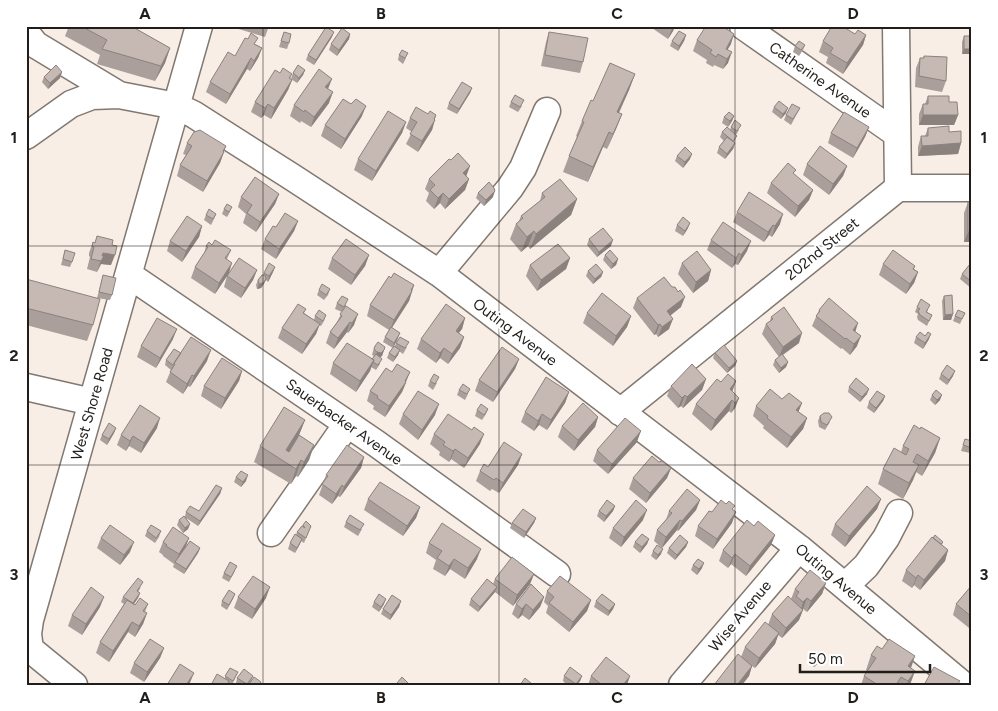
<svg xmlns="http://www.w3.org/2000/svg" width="998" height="711" font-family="Figtree,sans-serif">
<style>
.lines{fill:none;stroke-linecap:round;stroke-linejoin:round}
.minor-casing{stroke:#817871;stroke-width:29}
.minor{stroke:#fff;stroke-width:26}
.wall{fill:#aa9f9b}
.shaded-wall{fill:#8b827e}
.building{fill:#c6b9b4;stroke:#8b827e}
.grid{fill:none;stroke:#201d1a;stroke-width:1;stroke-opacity:0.55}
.labels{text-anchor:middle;stroke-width:4;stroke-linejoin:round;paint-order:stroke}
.street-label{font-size:15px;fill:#201d1a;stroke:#fff}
.neatline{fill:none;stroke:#201d1a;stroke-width:2}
.grid-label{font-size:16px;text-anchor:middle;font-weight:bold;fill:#201d1a}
</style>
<rect width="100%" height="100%" fill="#f8eee5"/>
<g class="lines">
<defs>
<path id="minor" d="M743,26L897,134
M26,33L36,45L119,95
M26,136L71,104L92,96L119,95L176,106L193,114L292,177L439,273L799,548L963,685
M898,188H972
M439,273L510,188L523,168L547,111
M129,275L377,444L557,574
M26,387L92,402
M620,412L898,188L896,26
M271,533L347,424
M845,586L866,566L886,538L899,513
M74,685L30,649L28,634L30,620L199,26
M682,685L799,548"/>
</defs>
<!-- minor casing -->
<use href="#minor" class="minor-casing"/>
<!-- minor -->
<use href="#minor" class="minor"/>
</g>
<!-- wall -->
<path class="wall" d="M69,26H131L170,48L165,63L155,81L97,64L100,55L65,36Z
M269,26L265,37L232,27V26Z
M649,26H675L673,31L668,39Z
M284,32L289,43L287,49L279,47Z
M549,32L583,62L580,73L541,66L546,42Z
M350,34L349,39L337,56L329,50L331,44Z
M686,35L684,41L678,51L670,46L672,41Z
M866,35L863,45L843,74L826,63L828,57L819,52L823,41Z
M964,36H972V54H962V42Z
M332,37L314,65L306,60L308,55Z
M697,40L731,44L727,50L728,63L723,69L714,65L713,67L706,63L707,60L693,51Z
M255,44L262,48L258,58L250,71L247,69L226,104L206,92L210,82L235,56Z
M805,45L803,50L799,56L793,52L795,46Z
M399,55L406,58L403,64L398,60Z
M924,56L946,81L942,92L915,87L916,68L920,58H923Z
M305,70L303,75L297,83L291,79L293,73Z
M62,72L60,78L48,89L42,82L44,77Z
M280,73L292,74L290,79L292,80L288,90L271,119L264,115L261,118L251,112L255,102Z
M635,74L629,90L619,113L622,114L616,129L607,149L603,147L588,182L563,172L569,156L577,137L576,136L582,121L593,101Z
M972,86V99H970V92Z
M472,88L470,93L457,114L447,109L449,103Z
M328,89L329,103L311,127L301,121L300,123L290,116L294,105Z
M928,96L949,102L958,115L954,125H919V114L923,104H925Z
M971,100L972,115H969V105Z
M511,102L522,106L518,112L509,107Z
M774,107L786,113L781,119L772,112Z
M800,108L791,125L784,120L786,115Z
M362,116L341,149L321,136L325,125Z
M734,116L732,121L728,127L722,123L724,117Z
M410,118L435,120L432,130L418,152L406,144L412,132L406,128Z
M406,122L402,133L372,181L354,170L358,159Z
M731,127L739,130L736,135L735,141L734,142L735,143L733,149L725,159L717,153L719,147L724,141L720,137L722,132L730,130Z
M869,127L865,137L853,158L828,143L831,133Z
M928,128L949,132L961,143L958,154L918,156V147L921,136H925Z
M971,134L972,149H969V139Z
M187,143L226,146L220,163L203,192L177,176L180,165L186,155L183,154Z
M677,156L690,159L683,168L675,161Z
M807,164L847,166L843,176L829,195L803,175Z
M466,176L469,179L465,190L445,209L440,203L434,209L426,201L429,193L425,189L429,179Z
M771,183L813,190L809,200L795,217L767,193Z
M478,193L493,197L484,206L476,198Z
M542,193L577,199L571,215L530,249L528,246L521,252L510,239L516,224L519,221L521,216L540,201Z
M279,194L275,204L256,232L243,223L246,214L238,207L241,197Z
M968,202L972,242H964V213Z
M224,209L230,212L227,217L222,214Z
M737,212L780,224L772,237L769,235L764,242L733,222Z
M216,214L214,219L211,225L204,220L206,215Z
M298,221L294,231L276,259L261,249L265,239L276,227Z
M677,225L688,228L683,236L675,231Z
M202,226L199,237L182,262L167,251L170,241Z
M97,236L112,245L111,265L101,264L97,272L87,269L90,257L89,256V253L93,242L95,243Z
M589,239L611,246L597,257L587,245Z
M711,240L747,251L738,265L735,264L732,268L707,250Z
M212,245L231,250L227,259L229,273L215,294L191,278L195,267L204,254L206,246Z
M65,250L72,262L70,267L61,265Z
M369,255L365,266L351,285L328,269L332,258Z
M605,255L618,259L616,265L611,269L603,260Z
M570,258L566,269L537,291L526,276L530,265Z
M682,263L711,270L708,281L693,293L678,274Z
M883,264L915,266L914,269L918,272L914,283L906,294L879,275Z
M972,266V289L960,279L962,274Z
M275,267L273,272L268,282L266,280L261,288L257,289L256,285L258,280L263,275L264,273Z
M257,270L253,280L241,298L224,287L227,276Z
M588,271L603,272L601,277L593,284L586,276Z
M103,275L112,295L110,300L97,298Z
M391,278L414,285L409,301L392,328L398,338L393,348L383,342L385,337L389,330L367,316L370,305Z
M26,279L93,325L87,341L26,325Z
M330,289L328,295L324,300L317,295L319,290Z
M944,296L953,314L951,320H943L942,301Z
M637,298L681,307L670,316L669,329L658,337L656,334L654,335L633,308Z
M337,303L346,305L344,309L354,325L348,333L347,332L334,349L326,343L330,332L337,322L342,312L335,309Z
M917,307L928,310L927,312L932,315L927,326L918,320L917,317L918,314L915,312Z
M306,309L304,313L314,320L315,316L326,315L324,321L321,326L319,325L316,334L302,354L278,338L282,328Z
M819,310L855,331L857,346L850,355L842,348L841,349L812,326Z
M587,313L631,316L627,327L613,346L583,323Z
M965,313L960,324L953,321L955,316Z
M771,317L799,343L783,355L788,362L786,367L779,373L773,365L775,360L779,357L762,334L766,324L770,321Z
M465,318L462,329L458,333L464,337L460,348L448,364L440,358L436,363L417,349L421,339Z
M916,337L929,339L923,349L914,343Z
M173,339L156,368L137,357L141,346Z
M396,343L407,347L403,354L399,351L398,355L393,362L387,358L389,353L395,346Z
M375,346L384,350L382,356L380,357V364L376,370L371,367L370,371L356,392L330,374L333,363L372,359L374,356L372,355L373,351Z
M181,353L207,361L190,387L188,386L183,394L166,382L171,370L165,365L166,360Z
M715,353L737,361L735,366L727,373L713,358Z
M519,359L515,369L493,402L475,391L479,380Z
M242,371L239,381L221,409L201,396L204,386Z
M941,374L953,376L947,385L939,379Z
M706,379L702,390L683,408L681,406L678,408L667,396L671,386Z
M430,381L437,383L433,390L428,386Z
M736,381L732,392L739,398L735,408L731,413L729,411L711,431L692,414L696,404L721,382Z
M406,383L402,392L385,417L373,409L374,406L367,401L370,391Z
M849,387L867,394L860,402L848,392Z
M459,390L468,394L465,400L457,395Z
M569,392L565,403L547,430L539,425L534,431L521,422L525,412Z
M932,395L940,400L935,405L930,400Z
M885,396L883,401L874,413L867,408L869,402Z
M782,399L802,403L798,412L807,418L803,429L787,448L763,428L764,426L753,416L756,406Z
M488,409L486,414L482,420L475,416L477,410Z
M403,414L435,415L418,440L399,424Z
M820,416L830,422L825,430L819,427L818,421Z
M598,417L595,427L574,451L558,437L562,426Z
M305,420L299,435L314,445L309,460L298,477L296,476L291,484L254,462L260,446Z
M116,428L114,433L107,445L100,440L102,435Z
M157,428L141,453L129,446L126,451L117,445L121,435Z
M920,429L940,438L935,453L922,476L916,472L913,480L903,499L878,484L883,469L901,452L903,446Z
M434,434L480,444L464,468L451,459L449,462L439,455L440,452L430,444Z
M965,439L972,447L970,453L961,451Z
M637,442L608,474L593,461L597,450Z
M522,454L518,465L499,493L492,489L490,491L476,481L480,471L488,467Z
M364,457L361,468L340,497L338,496L332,504L319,495L326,475Z
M659,462L671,468L667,478L646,503L629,489L633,478Z
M236,477L246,481L241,487L234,482Z
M222,488L220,494L198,526L186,518L190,524L188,529L183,533L177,525L179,520L185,516L186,512L199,511Z
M368,499L420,507L416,518L403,536L364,510Z
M881,499L877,509L845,547L831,535L835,524Z
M700,500L696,510L678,531L677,530L662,548L654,541L657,530L666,520L669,511Z
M615,506L613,511L604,522L597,516L599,511Z
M733,510L732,523L713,549L695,536L698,526L712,512Z
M536,518L534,523L524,538L510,528L512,523Z
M643,520L621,547L609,538L613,528Z
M346,522L362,529L358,536L344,527Z
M303,525L311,526L304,543L301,541L295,553L288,549L290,543L296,535L297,532Z
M754,526L775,535L771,545L746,576L731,564L728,568L719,561L723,550Z
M147,531H161L159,537L155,543L145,536Z
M101,538L130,552L120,565L97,548Z
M189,538L186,546L200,548L198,553L184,574L173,567L174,564L163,556V555L159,552L163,542Z
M649,539L647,544L640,553L633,547L635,542Z
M688,542L686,547L675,560L667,553L669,548Z
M943,542L942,545L948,550L945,561L920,590L914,585L912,588L902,581L906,570Z
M429,543L477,559L465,579L450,569L445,576L433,569L436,560L426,553Z
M653,551L661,554L656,560L651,556Z
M693,565L702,568L697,575L691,570Z
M235,571L229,582L222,578L224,573Z
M534,574L530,584L513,606L495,592L478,612L469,605L471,599L493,584L495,579Z
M826,583L822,594L807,612L803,609L799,620L782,638L778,635L775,644L755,668L752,666L749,676L742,685H714L741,657L745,647L768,625L772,614L791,599L795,589Z
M972,585V625L969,628L953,615L956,604Z
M141,587L138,592L140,593L138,598L134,604L135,605L148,604L145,612L147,613L143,624L135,637L128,632L109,662L96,653L100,642L124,604L121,602L123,597Z
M547,591L591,600L587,611L569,632L546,613L548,606L544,602Z
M235,594L233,599L227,610L221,606L222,601Z
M238,597L266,598L252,619L234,608Z
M544,597L540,607L529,620L522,615L518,619L512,614L516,604Z
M401,601L399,607L390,620L381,614L383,609Z
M596,601L615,604L613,609L608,616L594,607Z
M374,602L384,604L379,612L372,607Z
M100,607L82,635L68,626L72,615Z
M164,648L160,658L144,682L130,673L134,663Z
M871,655L911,668L910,685H861L864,676L867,671L866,670Z
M810,656H821L819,662L814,667L808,661Z
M238,672L232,685H211L225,678V676Z
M253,676L251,681L261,682L260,685H238L236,683L237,678Z
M564,676H582L580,681L577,685H567L563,681Z
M591,676L627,685H588Z"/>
<!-- shaded-wall -->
<path class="shaded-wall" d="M673,26H675L673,31L668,39Z
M334,32L332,37L314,65L316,60Z
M350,34L349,39L337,56L339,50Z
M734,34L731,44L723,57L726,49Z
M686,35L684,41L678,51L679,46Z
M866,35L863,45L843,74L847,63Z
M170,48L165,63L155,81L161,66Z
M262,48L258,58L250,71L254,61Z
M964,49H972V54H962Z
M732,52L728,63L723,69L727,59Z
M251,58L247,69L226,104L230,94Z
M305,70L303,75L297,83L299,78Z
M62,72L60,78L48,89L50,83Z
M635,74L629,90L612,127L617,112Z
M332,79L328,89L325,87Z
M292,80L288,90L271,119L274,108Z
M472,88L470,93L457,114L459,109Z
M333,92L329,103L311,127L314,117Z
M268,104L264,115L261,118L265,108Z
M366,106L362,116L341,149L345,139Z
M788,108L786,113L781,119L783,114Z
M971,110L972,115H969Z
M622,114L616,129L607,149L613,134Z
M436,115L432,130L418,152L422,141Z
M923,115H958L954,125H919Z
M734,116L732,121L728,127L730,121Z
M406,122L402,133L372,181L376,171Z
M869,127L865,137L853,158L857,148Z
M609,132L603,147L588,182L593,167Z
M735,143L733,149L725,159L727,154Z
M961,143L958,154L918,156L922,146Z
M971,143L972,149H969Z
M226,146L220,163L203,192L207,181Z
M692,154L690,159L683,168L685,162Z
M470,166L466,177L463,173Z
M847,166L843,176L829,195L833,184Z
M469,179L465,190L445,209L449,199Z
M813,190L809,200L795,217L798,206Z
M495,191L493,197L484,206L486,200Z
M443,193L440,203L434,209L438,198Z
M279,194L275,204L256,232L260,222Z
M577,199L571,215L530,249L536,234Z
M783,214L780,224L772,237L775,226Z
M298,221L294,231L276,259L279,249Z
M690,223L688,228L683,236L685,231Z
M773,225L769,235L764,242L768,232Z
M202,226L199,237L182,262L186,251Z
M534,231L528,246L521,252L527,237Z
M968,232H972V242H964Z
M613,240L611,246L597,257L599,252Z
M751,241L747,251L738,265L741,255Z
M103,253L115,255L111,265L101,264L97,272Z
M739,253L735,264L732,268L736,258Z
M369,255L365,266L351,285L355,275Z
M570,258L566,269L537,291L541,280Z
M618,259L616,265L611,269L613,264Z
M232,263L229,273L215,294L219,283Z
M275,267L273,272L268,282L269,276Z
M257,270L253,280L241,298L245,288Z
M711,270L708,281L693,293L696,282Z
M603,272L601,277L593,284L595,279Z
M918,272L914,283L906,294L910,284Z
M266,279L264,284L261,288L257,289L259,284Z
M414,285L409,301L390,330L394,320Z
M685,297L681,307L663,321L667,311Z
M358,314L354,325L348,333L352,323Z
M953,314L951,320H943L945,315Z
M631,316L627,327L613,346L616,336Z
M465,318L462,329L452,342L456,331Z
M673,319L669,329L658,337L662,327Z
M350,322L347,332L334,349L338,338Z
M858,323L855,333L853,330Z
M320,324L316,334L302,354L306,344Z
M660,324L656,334L654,335L658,325Z
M177,329L173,339L156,368L160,358Z
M400,333L398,338L393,348L394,343Z
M802,333L799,343L779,357L783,347Z
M931,334L929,339L923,349L925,343Z
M861,336L857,346L850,355L854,344Z
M464,337L460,348L448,364L452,354Z
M444,348L440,358L436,363L440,353Z
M211,350L207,361L190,387L194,376Z
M384,350L382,356L379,358H375L377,352Z
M400,350L398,355L393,362L395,357Z
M519,359L515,369L493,402L497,392Z
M374,360L370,371L356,392L360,381Z
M737,361L735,366L727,373L729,368Z
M788,362L786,367L779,373L781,368Z
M242,371L239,381L221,409L225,398Z
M955,371L953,376L947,385L949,380Z
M410,372L402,392L385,417L389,406Z
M192,375L188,386L183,394L187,384Z
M706,379L702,390L683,408L687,397Z
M736,381L732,392L730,389Z
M869,389L867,394L860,402L862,397Z
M569,392L565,403L547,430L551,420Z
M685,395L681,406L678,408L682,398Z
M942,395L940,400L935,405L937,400Z
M885,396L883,401L874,413L876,408Z
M739,398L735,408L731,413L735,403Z
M732,400L729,411L711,431L715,420Z
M802,403L798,413L796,410Z
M439,404L435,415L418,440L422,430Z
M542,414L539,425L534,431L538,421Z
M598,417L595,427L574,451L578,440Z
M160,418L157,428L141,453L144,443Z
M807,418L803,429L787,448L791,437Z
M305,420L299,435L283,461L286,450Z
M116,428L114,433L107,445L109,439Z
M641,431L637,442L608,474L612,464Z
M484,434L480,444L464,468L468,458Z
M133,436L129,446L126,451L130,441Z
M940,438L935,453L922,476L928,461Z
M314,445L309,460L298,477L304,462Z
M455,449L451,459L449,462L453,451Z
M522,454L518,465L499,493L503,483Z
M364,457L361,468L340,497L344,487Z
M301,460L296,476L291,484L296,469Z
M919,465L913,480L903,499L909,483Z
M671,468L667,478L646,503L650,493Z
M248,475L246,481L241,487L243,482Z
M342,485L338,496L332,504L336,494Z
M222,488L220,494L198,526L200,521Z
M881,499L877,509L845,547L849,536Z
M700,500L696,510L678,531L682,521Z
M615,506L613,511L604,522L606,516Z
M420,507L416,518L403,536L407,526Z
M647,510L643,520L621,547L624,537Z
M736,512L732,523L713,549L717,539Z
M536,518L534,523L524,538L526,532Z
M680,520L677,530L662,548L666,537Z
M190,524L188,529L183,533L185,528Z
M775,535L771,545L746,576L750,566Z
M189,538L185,548L176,562L179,554Z
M302,539L300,544L295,553L297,548Z
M649,539L647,544L640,553L642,547Z
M134,542L130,552L120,565L124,555Z
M688,542L686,547L675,560L677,555Z
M200,548L198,553L184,574L186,569Z
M481,549L477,559L465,579L468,568Z
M663,549L661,554L656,560L658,555Z
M948,550L945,561L920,590L924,580Z
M735,554L731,564L728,568L732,558Z
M454,559L450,569L445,576L449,566Z
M704,563L702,568L697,575L699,569Z
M534,574L530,584L513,606L517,595Z
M918,575L914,585L912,588L916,578Z
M826,583L822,594L807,612L811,601Z
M270,587L266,598L252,619L255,609Z
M497,587L495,592L478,612L480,607Z
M140,593L138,598L131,608L133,603Z
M104,597L100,607L82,635L86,624Z
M544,597L540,607L529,620L533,610Z
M807,598L803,609L800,613L803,602Z
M386,599L384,604L379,612L381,607Z
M591,600L587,611L569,632L573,622Z
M401,601L399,607L390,620L391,615Z
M526,604L522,615L518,619L522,609Z
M615,604L613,609L608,616L609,611Z
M803,610L799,620L782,638L786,628Z
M147,613L143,624L135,637L139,626Z
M132,622L128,632L109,662L113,651Z
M779,633L775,644L755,668L759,658Z
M164,648L160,658L144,682L147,672Z
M821,656L819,662L814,667L816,662Z
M915,656L910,671L908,666Z
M752,666L749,676L742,685H737Z
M915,671L910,685H907L908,681Z
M194,673L189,685H186Z
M582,676L580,681L577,685H576Z
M630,676L627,685H623Z"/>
<!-- building -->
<path class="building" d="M81,26H131L170,48L161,66L102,49L107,40Z
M706,26H722L734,34L726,49L732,52L727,59L718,54L716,57L710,53L712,50L697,40Z
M832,26H842L855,34L858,30L866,35L847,63L830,53L833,48L823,41Z
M326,27L334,32L316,60L308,55Z
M342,28L350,34L339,50L331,44Z
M679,31L686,35L679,46L672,41Z
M284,32L291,34L289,43L281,41Z
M549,32L588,38L583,62L545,55Z
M251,33L258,38L254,44L262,48L254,61L251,58L230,94L210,82L228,52L235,56L245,38L248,39Z
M964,36H972V49H964Z
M799,41L805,45L801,50L795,46Z
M402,50L408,53L405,58L399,55Z
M924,56L947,57L946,81L919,76L920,58H924Z
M610,63L635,74L617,112L622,114L613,134L609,132L593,167L569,156L584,122L582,121L591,100L593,101Z
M56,65L62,72L50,83L44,77Z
M298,65L305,70L299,78L293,73Z
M283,68L292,74L289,78L292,80L274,108L268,104L265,108L255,102L275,70L280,73Z
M319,69L332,79L325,87L333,92L314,117L305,110L304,112L294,105Z
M462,82L472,88L459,109L449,103Z
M515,95L524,100L520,107L511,102Z
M928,96H949V102H957L958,115H923V104H928Z
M343,99L351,104L356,99L366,106L345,139L325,125Z
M779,101L788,108L783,114L774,107Z
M792,104L800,108L793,119L786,115Z
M416,107L428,114L430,111L436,115L434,119L435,120L422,141L410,134L417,122L410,118Z
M388,111L406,122L376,171L358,159Z
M729,112L734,116L730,121L724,117Z
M844,112L869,127L857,148L831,133Z
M735,120L741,125L737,131L731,127Z
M949,126V132L961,131V143L922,146L921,136H928V128Z
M727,127L737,136L733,141L722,132Z
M200,130L226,146L223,151L224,152L207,181L180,165L192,146L187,143L194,132Z
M727,137L735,143L727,154L719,147Z
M820,146L847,166L833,184L807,164Z
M685,147L692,154L685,162L677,156Z
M458,153L470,166L463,173L469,179L449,199L443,193L438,198L430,190L435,185L429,179L449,159L451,160Z
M788,163L796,170L793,173L813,190L798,206L771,183Z
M255,177L279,194L260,222L247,213L252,205L241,197Z
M560,179L577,199L536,234L534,231L527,237L516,224L523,218L521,216L545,197L542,193Z
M489,182L494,188L495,191L486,200L478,193Z
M749,192L783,214L775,226L773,225L768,232L737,212Z
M968,202H972V232H968Z
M227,204L232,207L229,212L224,209Z
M209,209L216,214L213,219L206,215Z
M285,213L298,221L279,249L265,239L273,226L276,227Z
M187,216L202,226L186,251L170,241Z
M683,217L690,223L685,231L677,225Z
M723,222L751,241L741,255L739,253L736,258L711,240Z
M603,228L613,240L599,252L589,239Z
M97,236L113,240L112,245L117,246L115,255L103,253L102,256H104L101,261L91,259L94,247L92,246L93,242L95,243Z
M346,239L369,255L355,275L332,258Z
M215,240L231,250L225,258L232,263L219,283L195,267L208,247L206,246L209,242L212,245Z
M558,244L570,258L541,280L530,265Z
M65,250L75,253L72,262L63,259Z
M610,250L618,259L613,264L605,255Z
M893,250L915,266L913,269L918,272L910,284L883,264Z
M697,251L711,270L696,282L682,263Z
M239,258L257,270L245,288L227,276Z
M269,263L275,267L269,276L264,273Z
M596,264L603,272L595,279L588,271Z
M970,264L972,266V282L962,274Z
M394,273L414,285L411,290L412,291L394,320L370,305L389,276L391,278Z
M103,275L116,278L112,295L99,292Z
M262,275H265L266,279L263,283L259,284L258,280Z
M664,277L672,287H675L678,292L680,290L685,297L667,311L673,319L662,327L660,324L658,325L637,298Z
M26,279L100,299L93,325L26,308Z
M322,284L330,289L326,295L319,290Z
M602,293L631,316L616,336L587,313Z
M952,295L953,314L945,315L944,296Z
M342,296L348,299L344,307L337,303Z
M829,298L858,323L853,330L861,336L854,344L846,338L845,339L816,316L820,311L819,310Z
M921,299L930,305L926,312L932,315L929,321L920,315L918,311L920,309L917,307Z
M298,304L306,309L303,313L320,324L306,344L282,328Z
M446,304L465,318L456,331L464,337L452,354L444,348L440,353L421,339Z
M346,306L358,314L352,323L350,322L338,338L330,332L342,316L340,314Z
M784,307L802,333L783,347L766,324L773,319L771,317Z
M319,310L326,315L323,321L315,316Z
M958,310L965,313L962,319L955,316Z
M157,318L177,329L160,358L141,346Z
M391,327L400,333L394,343L385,337Z
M920,332L925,336L928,332L931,334L925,343L916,337Z
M191,337L211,350L194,376L192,375L187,384L170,372L175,364L174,363Z
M400,337L409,342L405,348L396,343Z
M378,342L385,347L384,350L381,353L377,352L374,349L375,346Z
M347,343L374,360L360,381L333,363Z
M724,345L737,361L729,368L715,353Z
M394,346L400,350L395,357L389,353Z
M502,347L519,359L497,392L479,380Z
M174,349L181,353L173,365L166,360Z
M376,354L382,359L378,365L373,362L374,360L372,359Z
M782,354L788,362L781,368L775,360Z
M222,358L242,371L225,398L204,386Z
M397,364L410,372L405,381L406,382L389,406L377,398L378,396L370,391L386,368L392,372Z
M692,364L706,379L687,397L685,395L682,398L671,386Z
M947,365L955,371L949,380L941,374Z
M434,374L439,377L435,384L430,381Z
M728,374L736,381L730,389L739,398L735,403L732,400L715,420L696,404L717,379L721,382Z
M546,377L569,392L551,420L542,414L538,421L525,412Z
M856,378L869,389L862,397L849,387Z
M463,384L470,389L467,394L459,390Z
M770,389L782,399L789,393L802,403L796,410L807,418L791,437L767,418L768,416L756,406Z
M936,390L942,395L937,400L932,395Z
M418,391L439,404L422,430L403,414Z
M877,391L885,396L876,408L869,402Z
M583,403L598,417L578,440L562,426Z
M481,404L488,409L484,415L477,410Z
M140,405L160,418L144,443L133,436L130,441L121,435Z
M284,407L305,420L286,450L289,452L299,435L314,445L304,462L301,460L296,469L260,446Z
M824,413H829L832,417L827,425L821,422L820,416Z
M448,414L472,430L474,427L484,434L468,458L455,449L453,451L443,445L445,442L434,434Z
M625,418L641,431L612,464L597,450Z
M109,423L116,428L109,439L102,435Z
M914,425L920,429L921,427L940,438L928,461L917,454L913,462L919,465L909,483L883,469L894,448L906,455L909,449L903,446Z
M965,439L972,441V448L963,445Z
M504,442L522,454L503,483L496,478L494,480L480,471L484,464L488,467Z
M347,445L364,457L344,487L342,485L336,494L322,484L328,476L326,475Z
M652,456L659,462L662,461L671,468L650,493L633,478Z
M241,471L248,475L243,482L236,477Z
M380,482L420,507L407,526L368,499Z
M216,485L222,488L200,521L186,512L190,506L199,511Z
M867,486L881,499L849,536L835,524Z
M687,489L700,500L682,521L680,520L666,537L657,530L672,513L669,511Z
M607,500L615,506L606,516L599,511Z
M636,500L647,510L624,537L613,528Z
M721,500L726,504L729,501L735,506L732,509L736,512L717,539L698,526L709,511L712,512Z
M523,509L536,518L526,532L512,523Z
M350,515L364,524L360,530L346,522Z
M184,516L190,524L185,528L179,520Z
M747,520L754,526L758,521L775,535L750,566L735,554L732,558L723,550Z
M306,521L311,526L306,538L297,532L302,526L305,528L303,525Z
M442,523L481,549L468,568L454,559L449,566L437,558L442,551L429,543Z
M110,525L134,542L124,555L101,538Z
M151,525L161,531L156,538L147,531Z
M173,527L189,538L179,554L166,546L167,545L163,542Z
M295,534L302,539L297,548L290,543Z
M642,534L649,539L642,547L635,542Z
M680,535L688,542L677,555L669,548Z
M935,535L943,542L941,544L933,538Z
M932,537L948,550L924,580L918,575L916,578L906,570Z
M190,541L200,548L186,569L175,562Z
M657,545L663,549L658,555L653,551Z
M512,557L534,574L517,595L495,579Z
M698,559L704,563L699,569L693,565Z
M230,562L237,566L231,577L224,573Z
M810,570L826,583L811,601L807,598L803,602L796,596L799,592L795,589Z
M253,576L270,587L255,609L238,597Z
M560,576L591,600L573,622L549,603L554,597L547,591Z
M138,578L143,582L137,591L140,593L133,603L123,597Z
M487,579L497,587L480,607L471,599Z
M531,584L544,597L533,610L526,604L522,609L516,604Z
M972,585V617L956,604Z
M91,587L104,597L86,624L72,615Z
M229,590L235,594L229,605L222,601Z
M379,594L386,599L381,607L374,602Z
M602,594L615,604L609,611L596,601Z
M392,595L401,601L391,615L383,609Z
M788,596L803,610L786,628L772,614Z
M140,598L148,604L143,611L147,613L139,626L132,622L113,651L100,642L127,600L135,605Z
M765,622L779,633L759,658L745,647Z
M150,639L164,648L147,672L134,663Z
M889,639L915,656L908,666L915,671L908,681L901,677L896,685H878L864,676L876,658L871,655L877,646L882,649Z
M815,651L821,656L816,662L810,656Z
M738,654L752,666L737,685H714Z
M606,657L630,676L623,685H602L591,676Z
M180,664L194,673L186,685H167Z
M570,667L582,676L576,684L564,676Z
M934,667L960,681L957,685H924Z
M230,668L238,672L233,681L225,676Z
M244,669L253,676L247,684L237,678Z
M217,674L229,681L227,685H211Z
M254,677L261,682L259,685H249V684Z
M402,677L408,683L407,685H398L397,683Z
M525,678L532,684V685H520Z"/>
<!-- grid -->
<path class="grid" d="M263,26V685M499,26V685M735,26V685M26,246H972M26,465H972"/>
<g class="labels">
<!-- street labels -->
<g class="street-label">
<text transform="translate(820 80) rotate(35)" y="5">Catherine Avenue</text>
<text transform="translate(822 249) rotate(-39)" y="5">202nd Street</text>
<text transform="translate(515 332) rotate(37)" y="5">Outing Avenue</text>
<text transform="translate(92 404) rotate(-74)" y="5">West Shore Road</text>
<text transform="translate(344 422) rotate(35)" y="5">Sauerbacker Avenue</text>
<text transform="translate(836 579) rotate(40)" y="5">Outing Avenue</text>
<text transform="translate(740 616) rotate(-50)" y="5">Wise Avenue</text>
</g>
</g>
<!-- border -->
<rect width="998" height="711" fill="none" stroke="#ffffff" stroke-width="55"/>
<!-- scale -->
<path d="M800 664v8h130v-8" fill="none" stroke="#201d1a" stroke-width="2.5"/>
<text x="808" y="664" font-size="15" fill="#201d1a" stroke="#ffffff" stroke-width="4" paint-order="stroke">50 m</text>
<rect x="28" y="28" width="942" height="656" class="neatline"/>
<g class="grid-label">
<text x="145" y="19">A</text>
<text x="381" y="19">B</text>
<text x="617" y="19">C</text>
<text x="853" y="19">D</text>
<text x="14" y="143">1</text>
<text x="984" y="143">1</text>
<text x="14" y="361">2</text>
<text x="984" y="361">2</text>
<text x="14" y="580">3</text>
<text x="984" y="580">3</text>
<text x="145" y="703">A</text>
<text x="381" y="703">B</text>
<text x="617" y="703">C</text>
<text x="853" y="703">D</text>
</g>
</svg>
